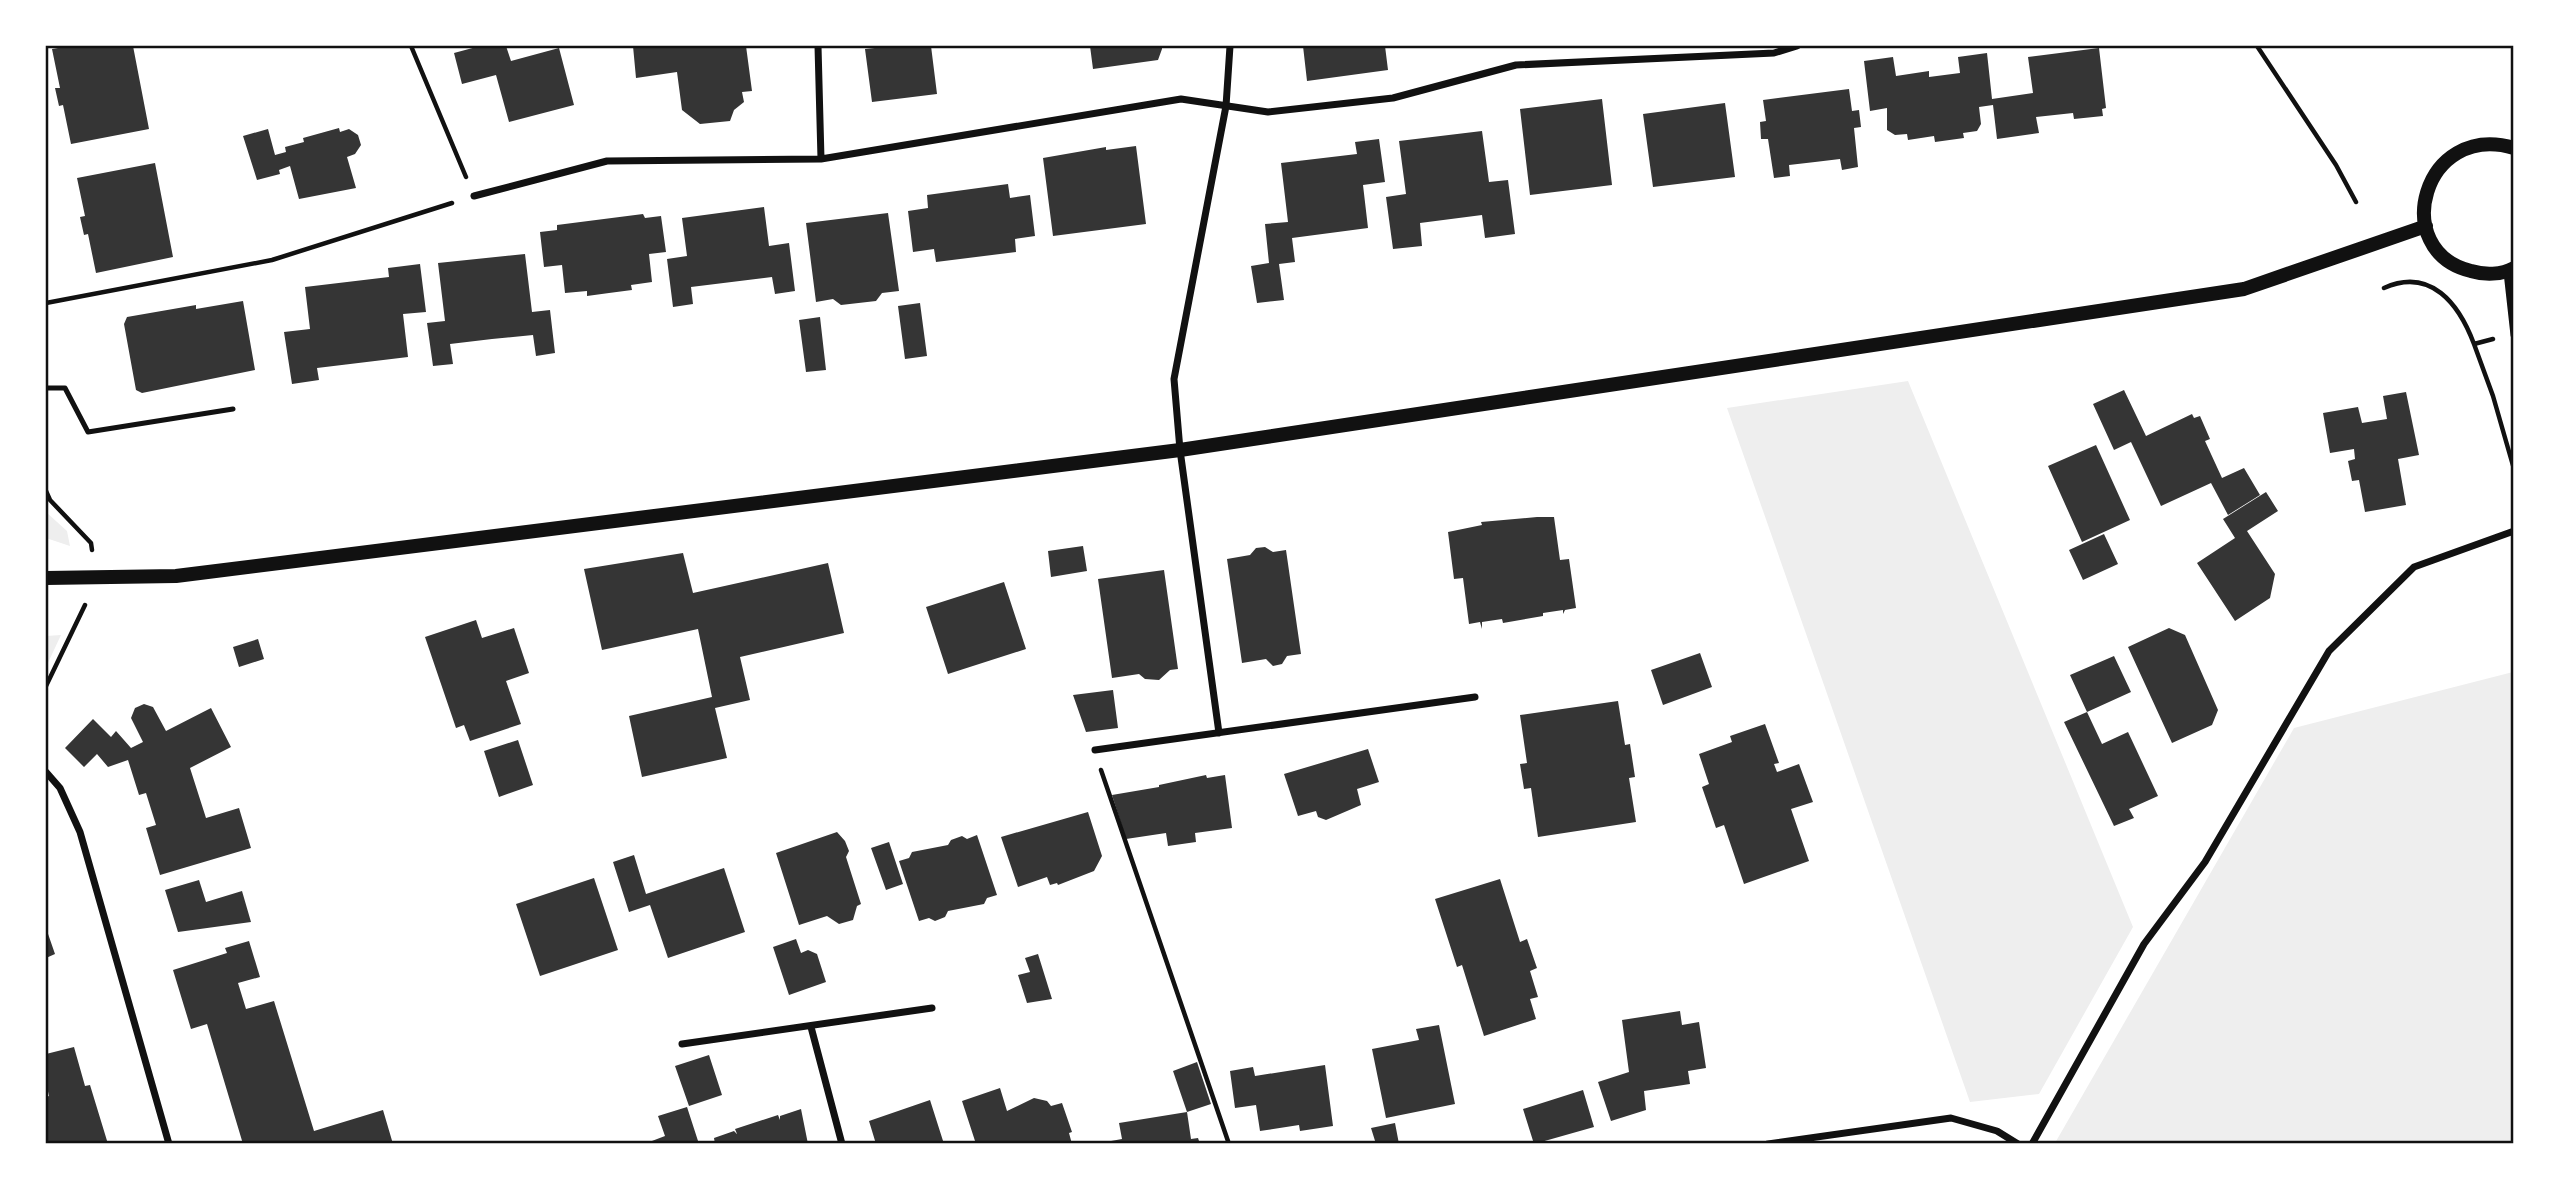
<svg xmlns="http://www.w3.org/2000/svg" width="2559" height="1189" font-family="'Fira Sans Condensed',sans-serif">
<style>
.green{fill:#eee}
.building{fill:#353535}
.lines{fill:none;stroke-linecap:round;stroke-linejoin:round}
.path{stroke:#111;stroke-width:4.5}
.service{stroke:#111;stroke-width:5}
.minor{stroke:#111;stroke-width:7}
.secondary{stroke:#111;stroke-width:14}
.neatline{fill:none;stroke:#111;stroke-width:2.5}
</style>
<rect width="100%" height="100%" fill="#fff"/>
<!-- green -->
<path class="green" d="M1908,381L2133,927L2039,1094L1970,1102L1727,408Z
M46,512L67,531L70,546L46,538Z
M61,635L46,667V636Z
M2513,672V1143H2055L2294,728Z"/>
<!-- building -->
<path class="building" d="M70,46H133L149,129L71,144L63,105L59,106L55,88H60L52,49Z
M480,46H506L511,61L559,48L574,105L509,122L496,75L462,84L454,53Z
M633,46H746L752,91L742,92L744,102L734,110L730,121L700,124L682,110L677,72L636,78Z
M894,46H931L937,94L872,102L865,49Z
M1090,46H1162V49L1158,60L1093,69Z
M1303,46H1385L1388,70L1307,81Z
M2099,48L2106,108L2102,109L2103,116L2074,119L2073,113L2036,117L2039,133L1997,139L1993,105L1979,107L1981,124L1977,131L1963,133L1964,138L1935,142L1934,136L1908,140L1907,134L1895,135L1887,130V108L1870,111L1864,61L1893,57L1896,76L1929,71V77L1960,73L1958,57L1987,53L1992,99L2033,93L2028,57Z
M1849,89L1852,111L1859,110L1861,127L1854,128L1858,167L1842,170L1840,159L1815,162L1789,165L1790,176L1774,178L1768,139H1761L1760,122L1766,121L1763,100Z
M1602,99L1612,185L1530,195L1520,109Z
M1725,103L1735,177L1653,187L1643,114Z
M339,128L340,132L349,129L358,135L361,145L355,154L347,157L356,188L299,199L290,166L279,170L280,174L257,180L243,136L268,129L275,155L286,152L285,147L304,142L303,138Z
M1482,131L1489,182L1508,180L1515,234L1485,238L1482,215L1420,223L1422,246L1393,249L1386,197L1406,194L1399,141Z
M1379,139L1385,182L1363,185L1368,228L1292,238L1295,262L1279,264L1284,300L1257,303L1251,266L1269,263L1265,224L1288,222L1281,163L1357,154L1355,142Z
M1136,146L1146,224L1053,236L1043,158L1106,147V150Z
M155,163L173,257L96,273L88,234L84,235L80,217L85,216L77,178Z
M1008,184L1010,198L1030,195L1035,236L1015,239L1016,252L936,262L934,249L913,252L908,211L928,208L927,195Z
M764,207L769,246L789,243L795,291L775,294L772,277L691,287L693,304L673,307L667,259L687,256L682,218Z
M888,213L899,291L882,293L876,301L841,305L833,299L816,302L806,223Z
M643,214L645,218L661,216L666,252L649,254L652,282L631,285L632,290L609,293L587,296V291L565,293L562,265L544,267L540,232L557,230V225Z
M525,254L532,312L550,310L555,353L536,356L533,335L492,339L450,344L453,364L433,366L427,323L445,321L438,263Z
M420,264L426,312L403,314L408,357L317,368L319,380L292,384L284,332L310,329L305,287L389,277L388,268Z
M243,301L255,370L142,393L136,390L124,324L127,317L196,305V309Z
M920,303L927,356L905,359L898,306Z
M820,317L826,370L806,372L799,320Z
M2124,390L2146,436L2192,414L2194,418L2200,416L2210,439L2205,441L2222,478L2244,468L2260,495L2228,515L2211,483L2161,506L2131,442L2114,450L2093,404Z
M2406,392L2419,455L2398,459L2406,505L2365,512L2359,480L2352,481L2348,461L2355,459L2354,449L2330,453L2323,413L2358,407L2362,423L2387,419L2383,396Z
M2096,445L2130,520L2082,542L2048,466Z
M2266,492L2278,511L2247,531L2275,574L2270,598L2235,621L2197,563L2235,538L2223,519Z
M1537,517H1554L1560,560L1569,559L1576,608L1565,610L1563,614V610L1543,613V616L1503,623L1502,619L1482,622V629L1480,622L1469,624L1463,578L1454,579L1448,532L1482,525L1481,522Z
M2104,534L2118,564L2083,580L2069,550Z
M1083,546L1087,571L1051,577L1048,551Z
M1265,547L1273,552L1286,550L1301,654L1287,656L1282,664L1273,666L1266,659L1242,663L1227,559L1250,555L1256,548Z
M683,553L693,593L828,563L844,633L740,657L750,700L715,708L727,758L642,777L629,716L712,697L698,629L602,650L584,569Z
M1164,570L1178,669L1170,670L1159,680L1145,679L1139,674L1112,678L1098,579Z
M1004,582L1026,649L948,674L926,607Z
M476,620L482,638L514,628L529,673L506,681L521,724L470,741L464,725L456,728L425,637Z
M2169,628L2185,635L2218,710L2212,725L2172,743L2128,647Z
M258,639L264,659L239,667L233,647Z
M1700,653L1712,687L1663,705L1651,670Z
M2114,656L2131,692L2087,712L2070,675Z
M1113,690L1118,728L1086,732L1073,695Z
M1618,701L1625,745L1630,744L1635,777L1629,778L1636,822L1538,837L1531,788L1524,789L1520,764L1527,763L1520,715Z
M144,704L153,707L166,731L211,708L231,747L190,768L206,818L239,808L251,848L160,875L146,828L156,825L146,793L139,795L128,760L108,767L97,754L84,767L65,748L93,719L111,737L116,731L131,748L143,742L131,718L135,708Z
M2087,712L2102,744L2128,732L2158,796L2129,809L2134,818L2114,826L2064,722Z
M1765,724L1779,763L1774,764L1777,772L1799,764L1813,802L1791,809L1809,861L1744,884L1724,825L1716,828L1702,787L1709,784L1699,754L1732,742L1730,736Z
M518,740L533,785L499,797L484,751Z
M1368,749L1379,782L1357,789L1361,805L1326,820L1318,817L1316,811L1298,816L1284,774Z
M1206,775L1207,778L1225,775L1232,828L1195,833L1196,842L1168,846L1166,833L1126,839L1112,795L1159,787V785Z
M1088,812L1102,856L1094,871L1058,885L1057,883L1050,885L1047,877L1018,887L1001,837Z
M837,832L845,841L849,851L846,857L861,904L857,906L853,920L839,924L827,916L799,925L776,853Z
M977,835L997,895L987,898L984,904L948,911L945,917L935,921L929,918L919,921L899,861L909,858L912,852L948,845L951,840L962,836L967,839Z
M889,842L903,884L886,890L871,848Z
M634,855L646,894L724,868L745,932L668,958L650,905L629,912L613,862Z
M594,878L618,950L540,976L516,904Z
M1500,879L1520,942L1527,939L1537,968L1530,971L1538,997L1530,999L1536,1019L1484,1036L1462,965L1457,967L1435,899Z
M199,880L206,902L242,891L251,922L178,932L165,890Z
M46,928L55,954L46,958Z
M796,939L801,953L808,950L817,954L826,982L789,995L773,947Z
M249,941L260,977L238,983L246,1009L274,1001L314,1131L383,1110L393,1144H243L207,1024L191,1029L173,970L227,953L225,948Z
M1038,954L1052,999L1027,1003L1018,975L1030,972L1025,958Z
M1680,1011L1682,1025L1699,1022L1706,1068L1688,1071L1690,1084L1644,1091L1646,1110L1611,1121L1598,1082L1629,1072L1622,1020Z
M1439,1025L1455,1104L1386,1118L1372,1049L1419,1040L1416,1029Z
M74,1047L85,1086L90,1085L108,1144H46V1097L49,1096L46,1082V1054Z
M709,1055L722,1095L689,1106L675,1066Z
M1197,1062L1211,1104L1187,1112L1173,1071Z
M1325,1065L1333,1126L1300,1131L1299,1125L1260,1131L1256,1105L1235,1108L1230,1071L1253,1067L1255,1076Z
M1000,1088L1007,1111L1034,1098L1047,1101L1051,1106L1062,1103L1072,1132L1069,1133L1072,1144H976L962,1101Z
M1583,1090L1594,1127L1534,1144L1523,1109Z
M930,1100L944,1144H876L869,1121Z
M687,1107L699,1144H644L665,1136L658,1116Z
M801,1109L808,1144H715L714,1138L734,1131L737,1134L735,1129L778,1115L780,1120V1116Z
M1187,1112L1191,1139L1198,1138L1200,1144H1111V1141L1122,1139L1119,1123Z
M1395,1123L1399,1144H1376L1371,1128Z"/>
<g class="lines">
<!-- path -->
<path class="path" d="M411,46L466,177
M2257,46L2336,165L2356,202
M2384,288C2431,267 2459,304 2474,344L2493,339
M46,303L272,260L452,203
M2474,344L2493,396L2514,469
M46,491L50,500L91,543L92,550
M46,686L85,605
M1101,770L1229,1144"/>
<!-- service -->
<path class="service" d="M46,388H65L88,432L233,409"/>
<!-- minor -->
<path class="minor" d="M818,46L821,159
M474,196L607,161L821,159L1181,99L1268,112L1393,98L1516,65L1774,53L1797,46
M2507,272L2514,335
M1219,733L1180,450L1174,379L1226,106L1230,46
M1095,750L1475,697
M46,772L60,788L80,832L169,1144
M811,1027L842,1144
M682,1044L932,1008
M1768,1144L1951,1118L1997,1131L2018,1144
M2032,1144L2144,944L2205,862L2329,651L2414,567L2514,531"/>
<!-- secondary -->
<path class="secondary" d="M2514,148C2423,121 2388,251 2471,271C2484,275 2502,275 2514,268
M46,578L176,576L1180,450L2244,289L2426,226"/>
</g>
<!-- border -->
<rect width="2559" height="1189" fill="none" stroke="#ffffff" stroke-width="94"/>
<rect x="47" y="47" width="2465" height="1095" class="neatline"/>
</svg>
